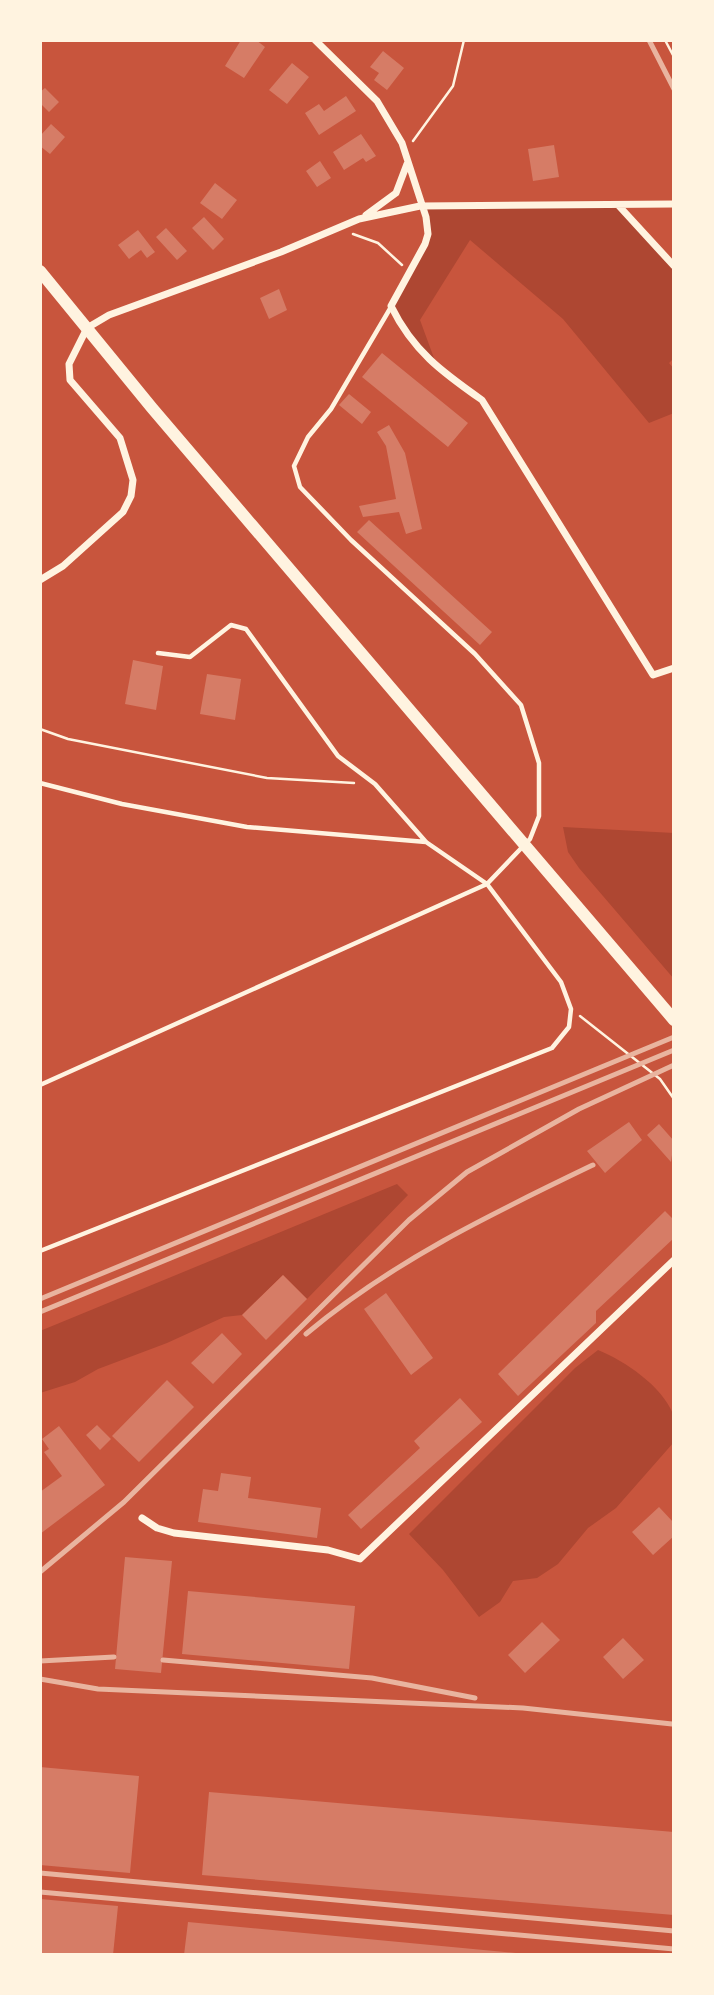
<svg xmlns="http://www.w3.org/2000/svg" width="714" height="1995" font-family="'DM Sans',sans-serif">
<style>
.green{fill:#ae4732}
.building{fill:#d67c66}
.lines{fill:none;stroke-linecap:round;stroke-linejoin:round}
.path{stroke:#fff3e0;stroke-width:2.5}
.service{stroke:#fff3e0;stroke-width:4.5}
.minor{stroke:#fff3e0;stroke-width:7}
.secondary{stroke:#fff3e0;stroke-width:12}
.rail{stroke:#e9b49f;stroke-width:5}
</style>
<rect width="100%" height="100%" fill="#c8553d"/>
<!-- green -->
<path class="green" d="M420,206H619L674,266V358L669,363L674,369V413L649,423L563,319L470,240L420,320L438,369L405,334L391,306L428,234Z
M563,827L674,833V979L579,868L568,852Z
M397,1184L408,1195L307,1299L283,1275L242,1315L224,1317L167,1343L98,1369L75,1382L40,1393V1331Z
M598,1350C625,1361 662,1386 673,1414C676,1422 674,1434 674,1442L616,1508L588,1528L558,1564L537,1578L513,1581L500,1602L479,1617L443,1570L409,1534L575,1368Z"/>
<!-- building -->
<path class="building" d="M241,40H256L265,47L244,78L225,66Z
M383,51L404,68L387,90L374,80L379,73L370,67Z
M292,63L309,77L287,104L269,90Z
M45,88L59,102L49,112L40,103V92Z
M346,96L356,111L319,135L305,113L319,104L324,111Z
M51,124L65,137L50,154L40,146V136Z
M361,134L376,156L366,162L363,158L344,170L333,152Z
M554,145L559,177L533,181L528,149Z
M320,161L331,178L317,187L306,171Z
M215,183L237,200L222,219L200,203Z
M204,217L224,239L213,250L192,228Z
M166,228L187,251L177,260L156,237Z
M138,230L155,252L147,258L141,250L129,259L118,245Z
M279,289L287,310L269,319L260,298Z
M382,353L468,423L448,447L362,377Z
M349,394L371,412L362,424L339,405Z
M389,425L405,453L422,529L406,534L399,512L363,517L359,506L396,499L386,446L377,432Z
M369,520L492,632L480,645L357,532Z
M133,660L163,666L156,710L125,704Z
M207,674L241,679L235,720L200,714Z
M629,1122L642,1140L605,1173L587,1151Z
M659,1124L674,1141L671,1162L647,1135Z
M665,1211L674,1220V1238L596,1311V1323L518,1396L498,1374Z
M283,1275L307,1299L266,1340L242,1315Z
M386,1293L433,1358L411,1375L364,1309Z
M222,1333L242,1354L213,1384L191,1363Z
M167,1380L194,1407L139,1462L112,1436Z
M460,1398L482,1422L361,1529L348,1515L420,1448L414,1441Z
M97,1425L111,1439L100,1450L86,1435Z
M59,1426L105,1485L40,1534V1492L62,1476L44,1452L49,1449L42,1439Z
M221,1473L251,1477L248,1498L321,1508L317,1538L198,1522L203,1489L218,1491Z
M659,1507L674,1523V1536L653,1555L632,1532Z
M125,1557L172,1561L161,1673L115,1669Z
M188,1591L355,1606L349,1669L182,1654Z
M542,1622L560,1640L525,1673L508,1655Z
M623,1638L644,1660L623,1679L603,1657Z
M40,1767L139,1776L130,1873L40,1865Z
M209,1792L674,1832V1915L202,1875Z
M40,1899L118,1906L113,1955H40Z
M188,1922L516,1953V1955H184Z"/>
<g class="lines">
<!-- path -->
<path class="path" d="M665,40L674,57
M413,141L453,86L464,40
M353,234L378,243L402,265
M40,729L68,739L267,778L354,783
M580,1016L660,1079L674,1099"/>
<!-- service -->
<path class="service" d="M40,783L122,804L247,827L426,842
M40,1085L487,884L530,839L539,816V763L521,705L475,654L351,540L300,487L294,466L308,437L331,409L391,307
M40,1251L552,1048L569,1027L571,1009L561,982L487,884L426,842L375,784L338,756L246,629L231,625L190,657L158,653"/>
<!-- minor -->
<path class="minor" d="M315,40L377,101L402,143L426,217L428,234L425,244L391,306C413,351 442,372 482,400L653,675L674,668
M619,206L674,266
M366,215L396,193L407,164
M40,580L63,566L123,512L131,496L133,480L120,438L70,380L69,364L87,328L109,315L281,252L359,219L420,206L674,204
M142,1518L157,1528L174,1533L328,1550L360,1559L674,1260"/>
<!-- secondary -->
<path class="secondary" d="M40,271L152,408L674,1020"/>
<!-- rail -->
<path class="rail" d="M649,40L674,89
M40,1299L674,1037
M40,1312L674,1050
M306,1334C393,1261 491,1214 593,1165
M40,1572L124,1502L409,1220L467,1172L579,1109L674,1065
M163,1660L372,1678L475,1698
M40,1661L114,1657
M40,1679L98,1689L523,1708L672,1724
M40,1873L674,1931
M40,1892L674,1949"/>
</g>
<!-- border -->
<rect width="714" height="1995" fill="none" stroke="#fff3e0" stroke-width="84"/>
</svg>
